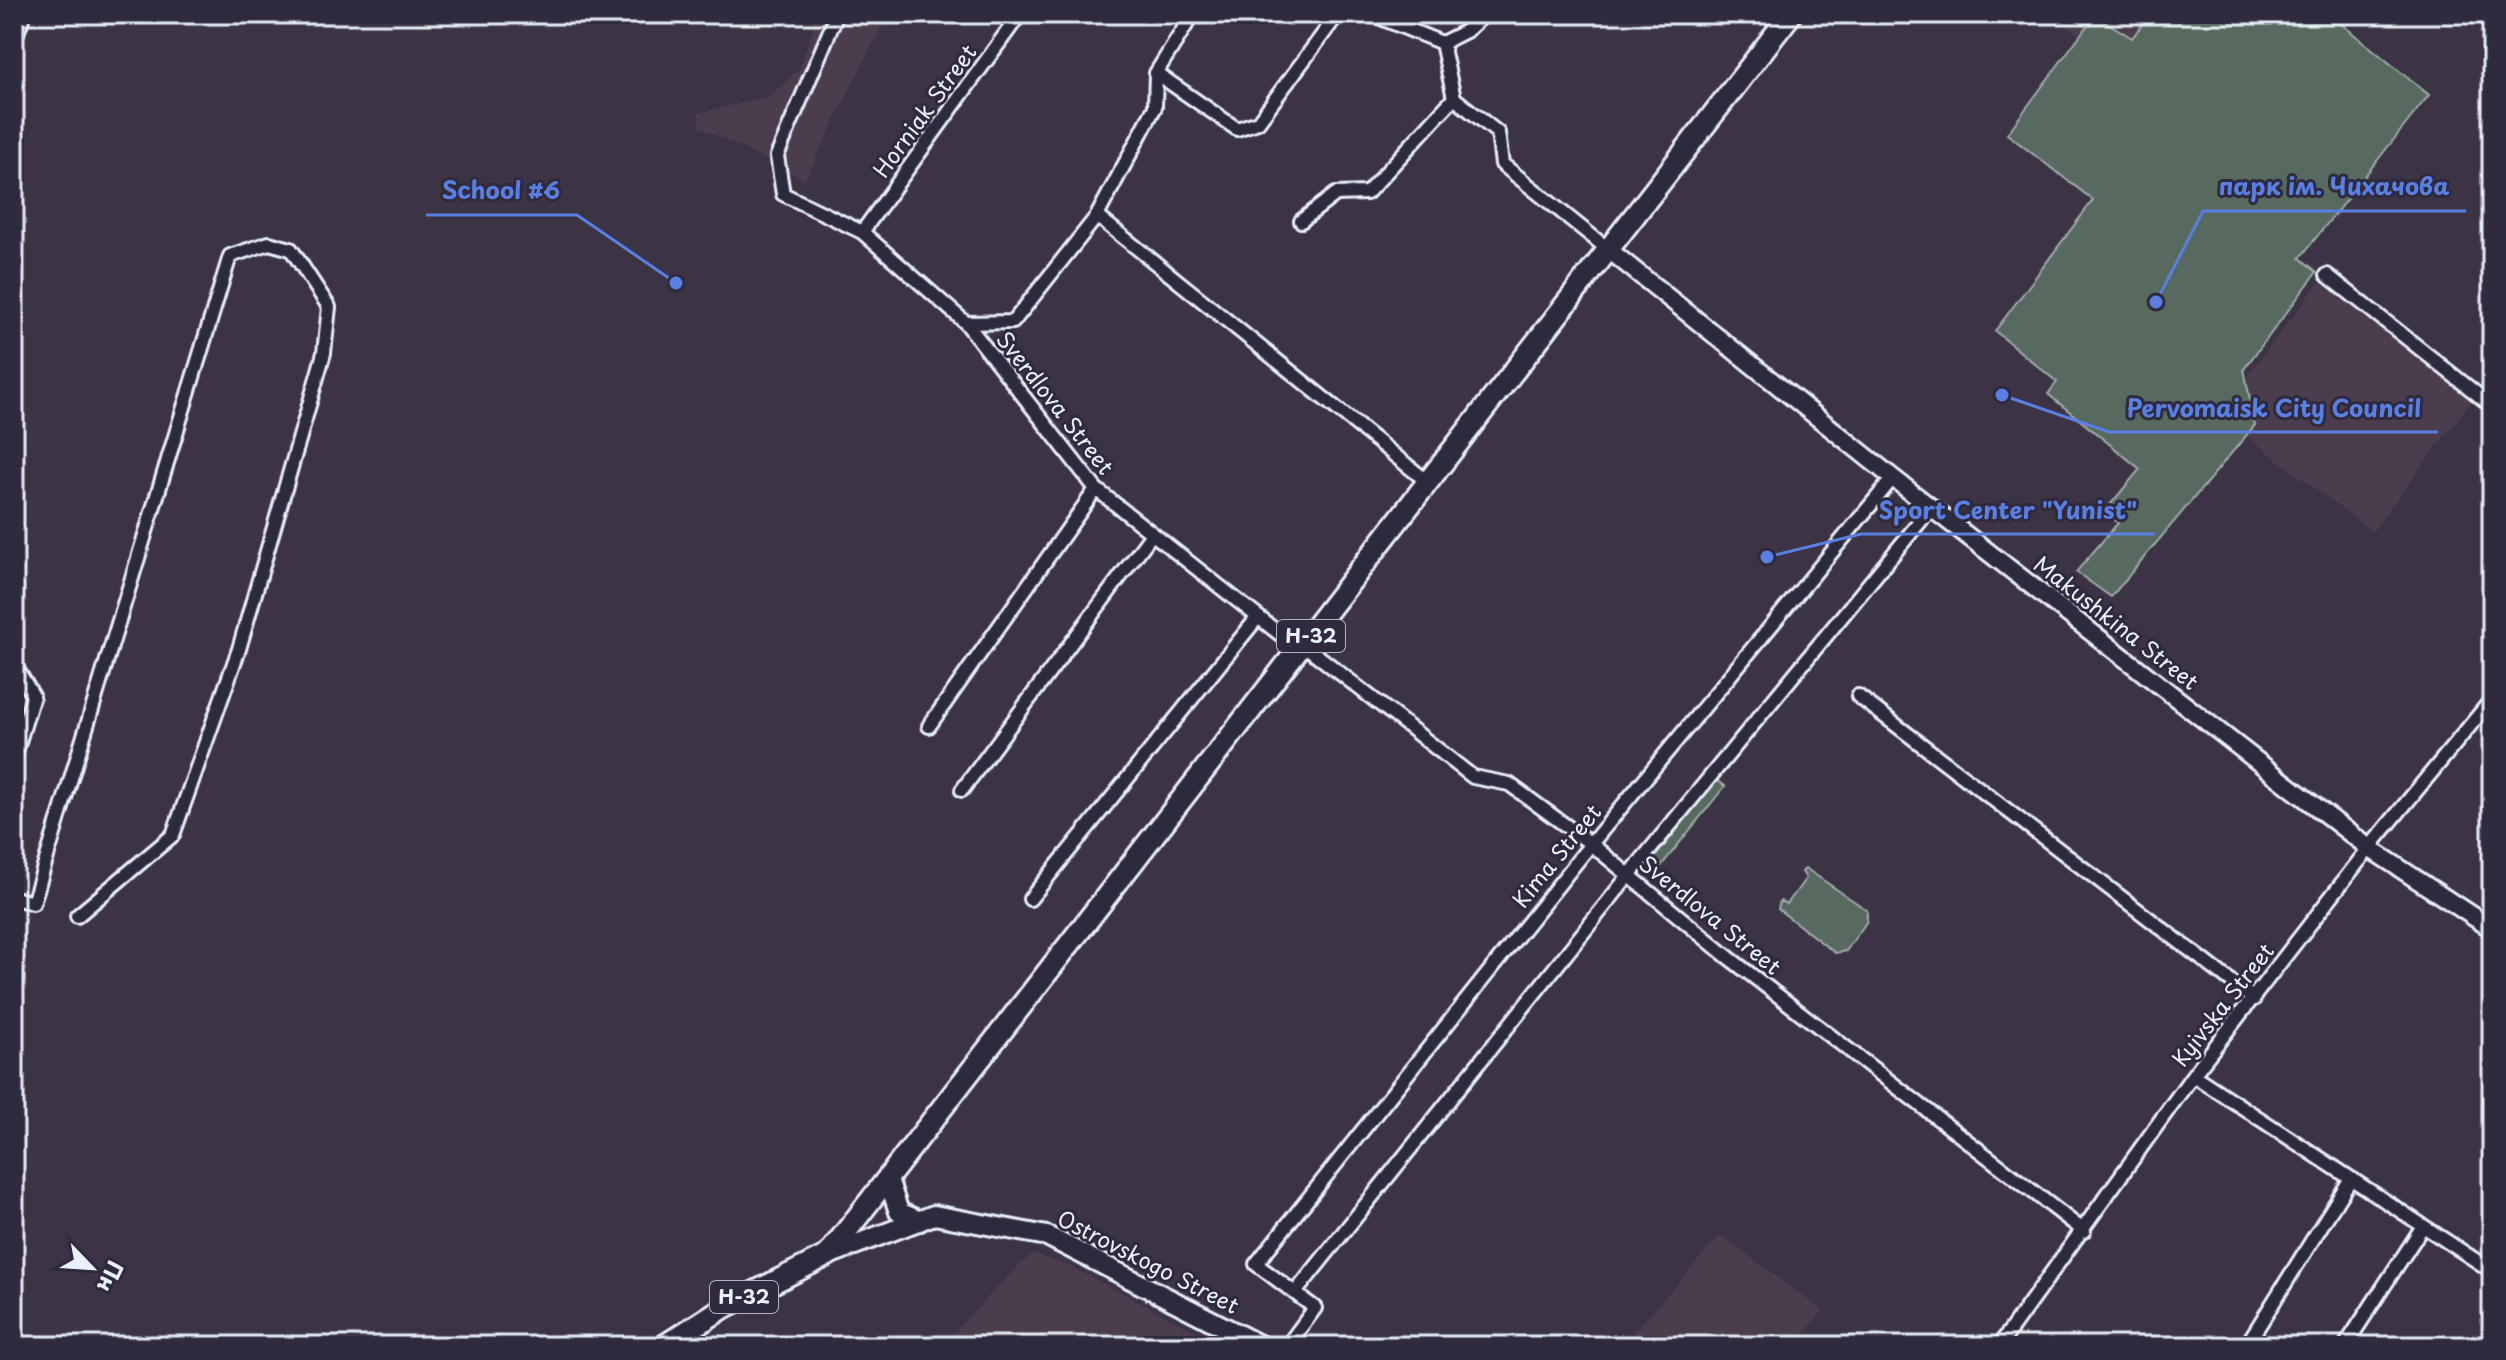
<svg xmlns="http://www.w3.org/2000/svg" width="2506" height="1360" font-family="'Playpen Sans',sans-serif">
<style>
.built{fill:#4c3e4e}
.green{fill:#596960;stroke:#a0adac;stroke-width:2}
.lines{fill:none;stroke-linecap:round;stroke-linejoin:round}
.minor-casing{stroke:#e8f1f8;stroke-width:18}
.tertiary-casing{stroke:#e8f1f8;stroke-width:22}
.secondary-casing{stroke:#e8f1f8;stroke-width:24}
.primary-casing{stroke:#e8f1f8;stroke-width:26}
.minor{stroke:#2f2a3d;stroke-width:12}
.tertiary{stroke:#2f2a3d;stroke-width:16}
.secondary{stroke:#2f2a3d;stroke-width:18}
.primary{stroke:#2f2a3d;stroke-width:20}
.labels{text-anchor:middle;stroke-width:6;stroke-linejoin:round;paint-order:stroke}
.shield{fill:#2f2a3d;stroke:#b0b5c0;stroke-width:2}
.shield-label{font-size:20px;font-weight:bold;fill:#e8f1f8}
.street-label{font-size:22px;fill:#e8f1f8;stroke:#2f2a3d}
.leader{fill:none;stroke:#5a7fe2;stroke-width:3}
.callout-dot{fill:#5a7fe2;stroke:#2f2a3d;stroke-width:3}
.callout-label{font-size:24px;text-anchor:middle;font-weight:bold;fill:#5a7fe2;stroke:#2f2a3d;stroke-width:6;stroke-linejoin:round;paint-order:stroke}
</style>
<rect width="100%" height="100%" fill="#3c3345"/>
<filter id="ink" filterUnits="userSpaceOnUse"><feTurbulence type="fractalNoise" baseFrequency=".0125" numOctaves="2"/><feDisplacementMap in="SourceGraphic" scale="16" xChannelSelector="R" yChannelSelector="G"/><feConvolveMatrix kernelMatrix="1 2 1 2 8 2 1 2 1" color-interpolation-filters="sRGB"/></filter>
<g filter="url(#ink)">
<!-- built -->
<path class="built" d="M811,14H888L805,180L700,127L698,113L768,97L799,70L814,24Z
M2051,14H2150L2132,39L2095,15L2080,36Z
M2319,282L2473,399L2372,532L2218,414Z
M1721,1235L1823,1311L1794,1346H1621Z
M1034,1254L1071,1267L1225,1346H961L950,1336L1022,1262Z"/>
<!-- green -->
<path class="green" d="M2150,14H2329L2429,95L2300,258L2317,272L2244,369L2255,425L2111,597L2076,572L2118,523L2105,511L2140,469L2048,394L2057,382L1995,331L2093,200L2007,134L2095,15L2132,38Z
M1717,780L1725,786L1661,866L1653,860Z
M1805,868L1867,910V921L1846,951L1835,953L1778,909L1780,901L1787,904L1806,878L1802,872Z"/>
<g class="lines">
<defs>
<path id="minor" d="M837,14L777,156L783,194L862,232L966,323L1096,489L1300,650
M1371,14L1442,43L1454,98L1498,133L1502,164L1609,250
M14,41L24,14
M1442,43L1466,31L1485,14
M1156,73L1237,129L1258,122L1338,14
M1097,216L1429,483
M1301,221L1336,194L1367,193L1454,98
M862,232L1020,14
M2327,275L2492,406
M966,323L1013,322L1097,216L1155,107L1156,73L1193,14
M1304,645L1473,777L1509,784L1591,844L1728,957L2084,1231
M14,664L33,696L14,758
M1858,696L2254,999
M929,726L1096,489
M962,790L1152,534
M14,898L33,903L230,256L269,243L291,249L329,307L324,353L239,649L173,835L77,916
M1030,899L1258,617
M2193,1075L2492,1271
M1295,1293L1630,874L1932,507
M1287,1346L1315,1308L1256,1264L1591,844L1893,478
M1999,1346L2193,1075L2369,848L2492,699
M2246,1346L2350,1180
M2345,1346L2423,1226"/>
<path id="tertiary" d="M1609,250L1893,478L2369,848L2492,929"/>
<path id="secondary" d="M888,1179L899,1212L920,1221
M828,1255L934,1215L1047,1236L1261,1346"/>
<path id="primary" d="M664,1346L723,1308L828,1255L1791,14"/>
</defs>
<!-- minor casing -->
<use href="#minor" class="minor-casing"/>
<!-- tertiary casing -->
<use href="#tertiary" class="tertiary-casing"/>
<!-- secondary casing -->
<use href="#secondary" class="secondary-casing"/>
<!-- primary casing -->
<use href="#primary" class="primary-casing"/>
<!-- minor -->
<use href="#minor" class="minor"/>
<!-- tertiary -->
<use href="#tertiary" class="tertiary"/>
<!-- secondary -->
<use href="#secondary" class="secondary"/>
<!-- primary -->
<use href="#primary" class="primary"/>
</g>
</g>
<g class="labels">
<!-- shield labels -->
<g class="shield">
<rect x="1277" y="620" width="68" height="32" rx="6"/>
<rect x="710" y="1281" width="68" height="32" rx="6"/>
</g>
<g class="shield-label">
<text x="1311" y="643">Н-32</text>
<text x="744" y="1304">Н-32</text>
</g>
<!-- street labels -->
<g class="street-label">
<text transform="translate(925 111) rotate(-54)" y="8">Horniak Street</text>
<text transform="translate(1055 403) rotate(52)" y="8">Sverdlova Street</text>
<text transform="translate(2116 623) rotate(38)" y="8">Makushkina Street</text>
<text transform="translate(1557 856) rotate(-51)" y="8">Kima Street</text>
<text transform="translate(1710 915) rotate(39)" y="8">Sverdlova Street</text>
<text transform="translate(2223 1005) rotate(-52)" y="8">Kyivska Street</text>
<text transform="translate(1148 1262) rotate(27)" y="8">Ostrovskogo Street</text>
</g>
</g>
<!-- callouts -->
<path class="leader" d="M2156 302L2203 211H2466M676 283L577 215H426M2002 395L2109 432H2438M1767 557L1861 534H2155"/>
<g class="callout-dot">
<circle cx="2156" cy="302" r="8"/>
<circle cx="676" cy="283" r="8"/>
<circle cx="2002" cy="395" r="8"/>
<circle cx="1767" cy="557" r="8"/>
</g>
<g class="callout-label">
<text x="2334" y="195">парк ім. Чихачова</text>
<text x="501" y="199">School #6</text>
<text x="2274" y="417">Pervomaisk City Council</text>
<text x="2008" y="519">Sport Center "Yunist"</text>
</g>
<!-- margin -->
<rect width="2506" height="1360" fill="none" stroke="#2f2a3d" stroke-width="48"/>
<rect x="24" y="24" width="2458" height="1312" fill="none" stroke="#e8f1f8" stroke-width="3" filter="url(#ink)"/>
<!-- north arrow -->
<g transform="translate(92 1268) rotate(115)" stroke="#2f2a3d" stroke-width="6" paint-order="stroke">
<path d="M0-6L14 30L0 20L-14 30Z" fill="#e8f1f8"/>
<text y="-12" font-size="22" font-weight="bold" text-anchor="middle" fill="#e8f1f8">Пн</text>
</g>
</svg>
